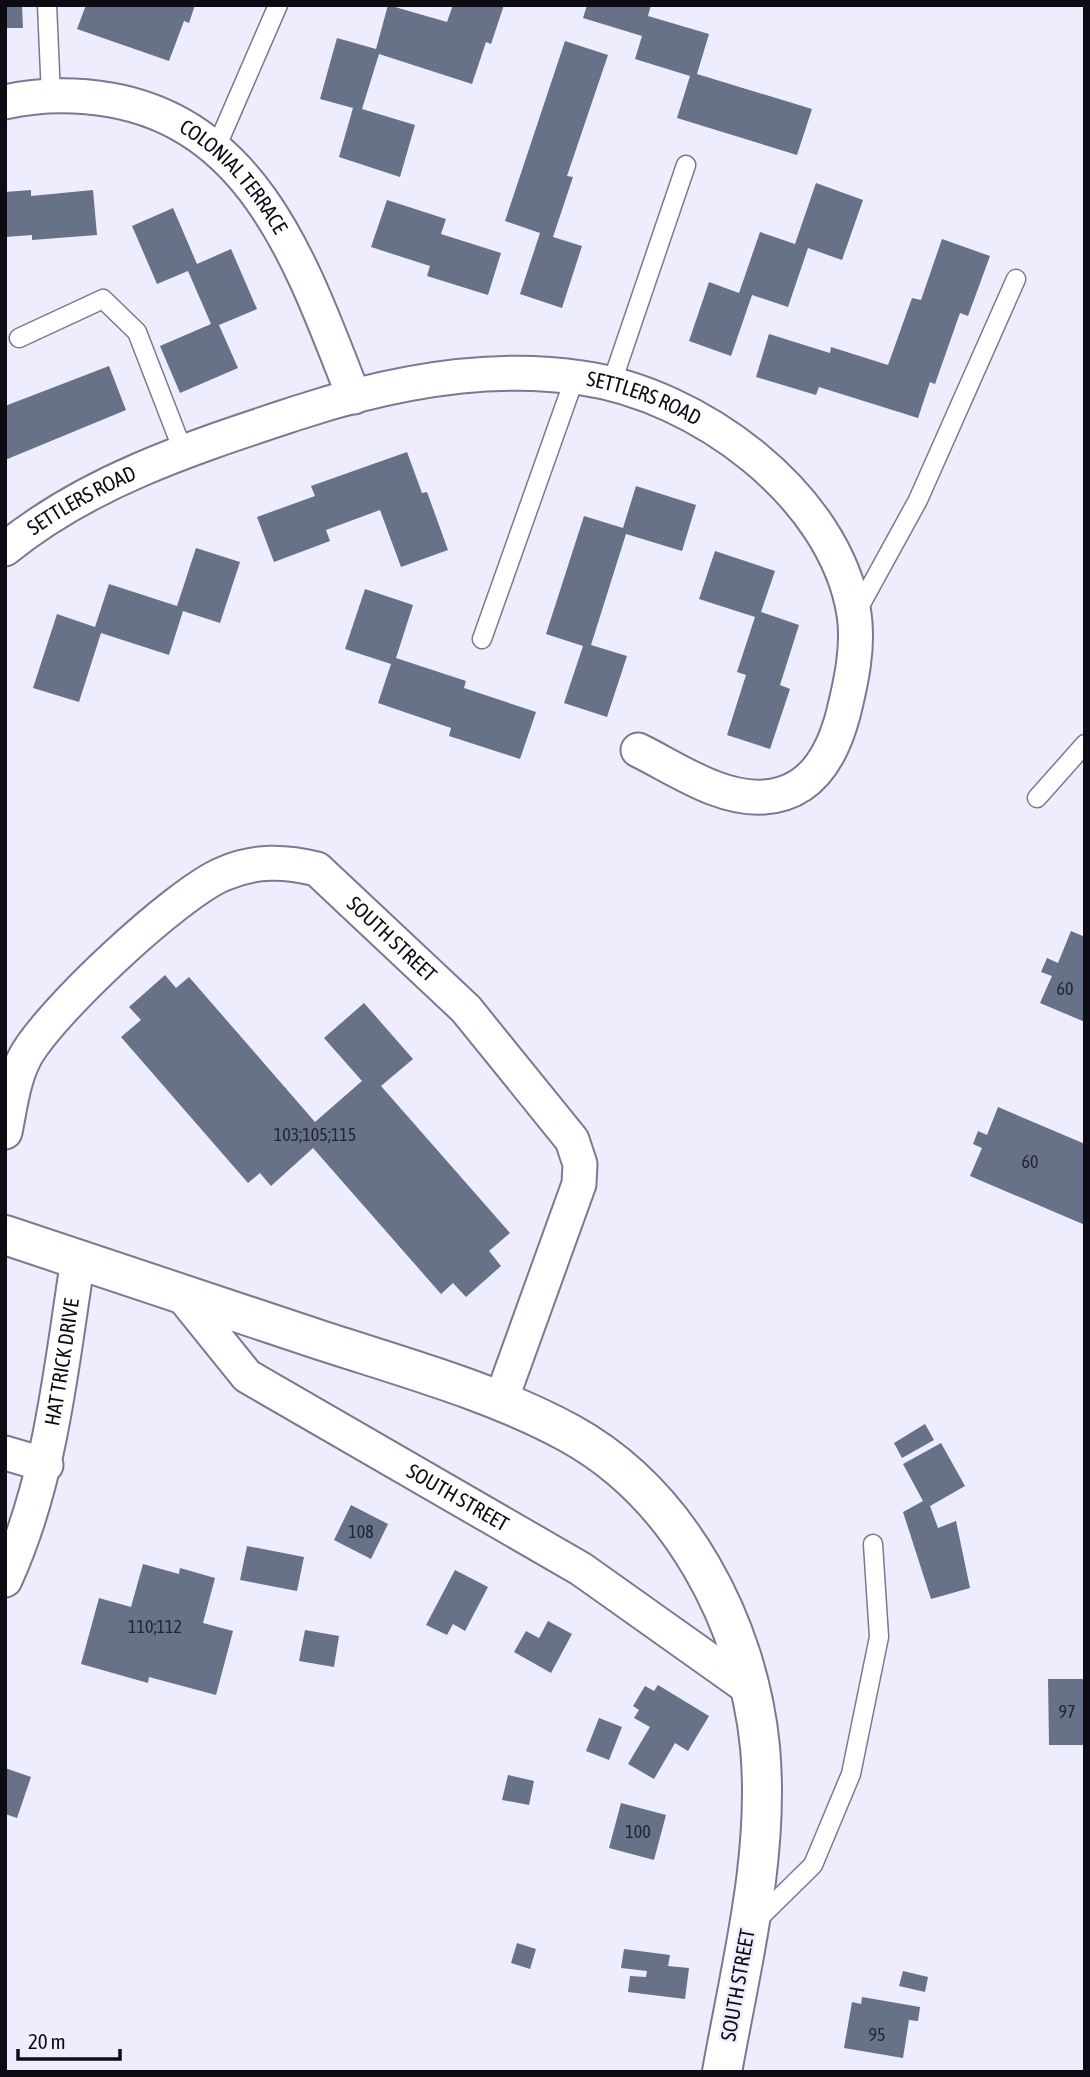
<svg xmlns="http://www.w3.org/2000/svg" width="1090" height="2077" font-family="'Asap Condensed',sans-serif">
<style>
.building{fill:#677188}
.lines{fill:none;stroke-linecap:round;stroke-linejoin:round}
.service-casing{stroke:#7b7992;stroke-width:21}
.minor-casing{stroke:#7b7992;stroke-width:37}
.tertiary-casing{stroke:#7b7992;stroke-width:42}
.service{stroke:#fff;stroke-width:18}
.minor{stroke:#fff;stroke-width:33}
.tertiary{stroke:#fff;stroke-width:38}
.labels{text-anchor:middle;stroke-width:5;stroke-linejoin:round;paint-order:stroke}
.number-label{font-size:18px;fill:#242532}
.street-label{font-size:21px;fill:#0d0c15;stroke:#eeedfe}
</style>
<rect width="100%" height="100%" fill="#eeedfe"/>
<!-- building -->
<path class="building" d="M5,5H22L23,28H5Z
M86,5L147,6L195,5L189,23L184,21L169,61L77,29Z
M388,5L447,22L453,5H504L491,44L486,42L472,84L379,54L362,109L415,125L400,177L339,157L353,108L320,99L337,38L376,49Z
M587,5H651L648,16L709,34L697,74L812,109L797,155L677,118L690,76L635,59L642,36L583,18Z
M565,41L608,55L567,176L573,177L553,237L582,246L562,308L520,294L540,233L505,221Z
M816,183L863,200L842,260L808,248L788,307L752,295L731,356L689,341L709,282L739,293L760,232L795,244Z
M31,190V196L93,190L97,235L32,240V235L5,237V192Z
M387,200L446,219L441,234L501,253L488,295L427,276L430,266L371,247Z
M173,208L197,264L231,249L257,309L219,325L238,368L180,393L160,346L211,324L188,271L157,284L132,226Z
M942,239L990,256L968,316L960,313L935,384L930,382L918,418L819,387L816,395L756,377L769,334L830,353L831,347L888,365L912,298L921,300Z
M109,366L126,410L5,460V406Z
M407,452L422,493L427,492L448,550L401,567L380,510L326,530L330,541L274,562L257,517L315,496L311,486Z
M636,486L696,505L682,551L626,534L591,645L627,656L607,717L564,703L583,646L546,634L584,516L623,528Z
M196,548L240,562L220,623L183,611L169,655L101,633L79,702L33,688L57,614L95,627L109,584L177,606Z
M715,551L775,571L761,612L799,625L780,685L790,689L770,749L727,735L746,675L737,672L755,617L699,599Z
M365,589L413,605L396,658L466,681L464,688L536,712L520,759L449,736L451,728L378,703L391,664L345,649Z
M1071,931L1085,937V1022L1040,1003L1052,976L1041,972L1047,958L1058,963Z
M165,975L176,988L189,977L315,1122L362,1081L324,1038L364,1003L413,1059L381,1086L510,1233L489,1251L501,1266L466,1297L453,1283L441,1294L313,1148L271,1186L260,1173L248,1183L121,1037L141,1020L129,1007Z
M998,1107L1085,1144V1225L970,1176L982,1148L973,1144L978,1131L987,1135Z
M925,1424L934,1440L902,1458L894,1443Z
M941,1443L965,1486L930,1506L938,1528L956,1521L970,1588L931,1599L903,1512L923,1501L903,1464Z
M351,1505L388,1524L371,1559L334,1540Z
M247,1546L304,1557L297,1591L240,1580Z
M143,1564L179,1574L180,1568L215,1578L203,1623L233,1631L216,1695L149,1677L148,1683L81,1664L99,1598L131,1607Z
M455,1570L488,1587L465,1631L453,1624L447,1635L426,1625Z
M548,1621L572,1634L551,1673L514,1652L526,1631L539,1638Z
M305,1630L339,1636L334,1667L299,1661Z
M1048,1679H1085V1745H1049Z
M658,1685L709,1716L688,1751L675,1743L654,1779L628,1764L650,1727L634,1718L639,1710L633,1706L645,1686L654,1691Z
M599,1718L622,1727L609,1760L586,1751Z
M5,1768L31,1777L17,1818L5,1814Z
M508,1775L534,1781L529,1805L502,1800Z
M621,1803L666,1815L654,1860L609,1848Z
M517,1943L536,1949L530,1969L511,1963Z
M624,1949L670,1955L668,1966L689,1968L685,1999L628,1992L630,1976L646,1977L647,1971L621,1968Z
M903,1971L928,1977L925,1992L899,1986Z
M862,1997L920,2007L918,2021L909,2020L903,2058L844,2048L852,2002L861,2004Z"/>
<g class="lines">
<defs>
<path id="service" d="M47,5L51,96
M216,148L278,5
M19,338L103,299L137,332L183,451
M611,385L686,165
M856,613L918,500L1016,279
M482,639L575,377
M1037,798L1085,744
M755,1922L813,1865L851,1774L879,1637L873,1544"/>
<g id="minor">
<path id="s1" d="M5,102C41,94 75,94 111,100C259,126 305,274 354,397"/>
<path id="s2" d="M5,549C91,479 197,446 300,412C389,383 489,364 582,378C697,394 835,494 854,614C859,647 851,683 843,715C832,756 811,794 764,797C720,800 677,769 638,750"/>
<path id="s3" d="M5,1132C10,1108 13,1081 24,1059C46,1015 177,893 223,874C255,860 284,861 317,869L466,1009L572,1140L580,1164L579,1184L500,1403"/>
<path id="s4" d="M180,1293L247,1376L581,1569L750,1689"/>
<path d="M5,1453L46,1465"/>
<path id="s5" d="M5,1580C51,1479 61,1368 78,1259"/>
</g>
<path id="tertiary" d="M5,1235C109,1269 213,1304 317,1339C399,1366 492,1391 569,1433C680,1494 748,1624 760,1747C770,1855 741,1965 722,2072"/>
</defs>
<!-- service casing -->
<use href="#service" class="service-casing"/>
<!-- minor casing -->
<use href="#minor" class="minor-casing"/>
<!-- tertiary casing -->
<use href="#tertiary" class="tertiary-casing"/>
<!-- service -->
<use href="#service" class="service"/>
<!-- minor -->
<use href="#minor" class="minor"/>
<!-- tertiary -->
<use href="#tertiary" class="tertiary"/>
</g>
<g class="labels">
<!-- number labels -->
<g class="number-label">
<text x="1065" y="995">60</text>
<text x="315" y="1141">103;105;115</text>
<text x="1030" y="1168">60</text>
<text x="361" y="1538">108</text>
<text x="155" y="1633">110;112</text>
<text x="1067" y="1718">97</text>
<text x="638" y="1838">100</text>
<text x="877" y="2041">95</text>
</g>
<!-- street labels -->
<g class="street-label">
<text dy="7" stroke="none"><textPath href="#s1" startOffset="256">COLONIAL TERRACE</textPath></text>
<text dy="7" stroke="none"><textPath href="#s2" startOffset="679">SETTLERS ROAD</textPath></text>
<text dy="7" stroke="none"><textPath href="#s2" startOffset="91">SETTLERS ROAD</textPath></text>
<text dy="7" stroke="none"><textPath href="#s3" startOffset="548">SOUTH STREET</textPath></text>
<text dy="7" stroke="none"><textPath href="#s5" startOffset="226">HAT TRICK DRIVE</textPath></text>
<text dy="7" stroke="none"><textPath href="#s4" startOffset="350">SOUTH STREET</textPath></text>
<text transform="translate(738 1985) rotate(-80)" y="7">SOUTH STREET</text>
</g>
</g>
<!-- border -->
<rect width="1090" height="2077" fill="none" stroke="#0d0c15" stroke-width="14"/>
<!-- scale -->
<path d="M18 2049v10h102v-10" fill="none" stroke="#0d0c15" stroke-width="3.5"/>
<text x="28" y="2049" font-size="21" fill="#0d0c15" stroke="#eeedfe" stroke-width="5" paint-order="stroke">20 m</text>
</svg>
